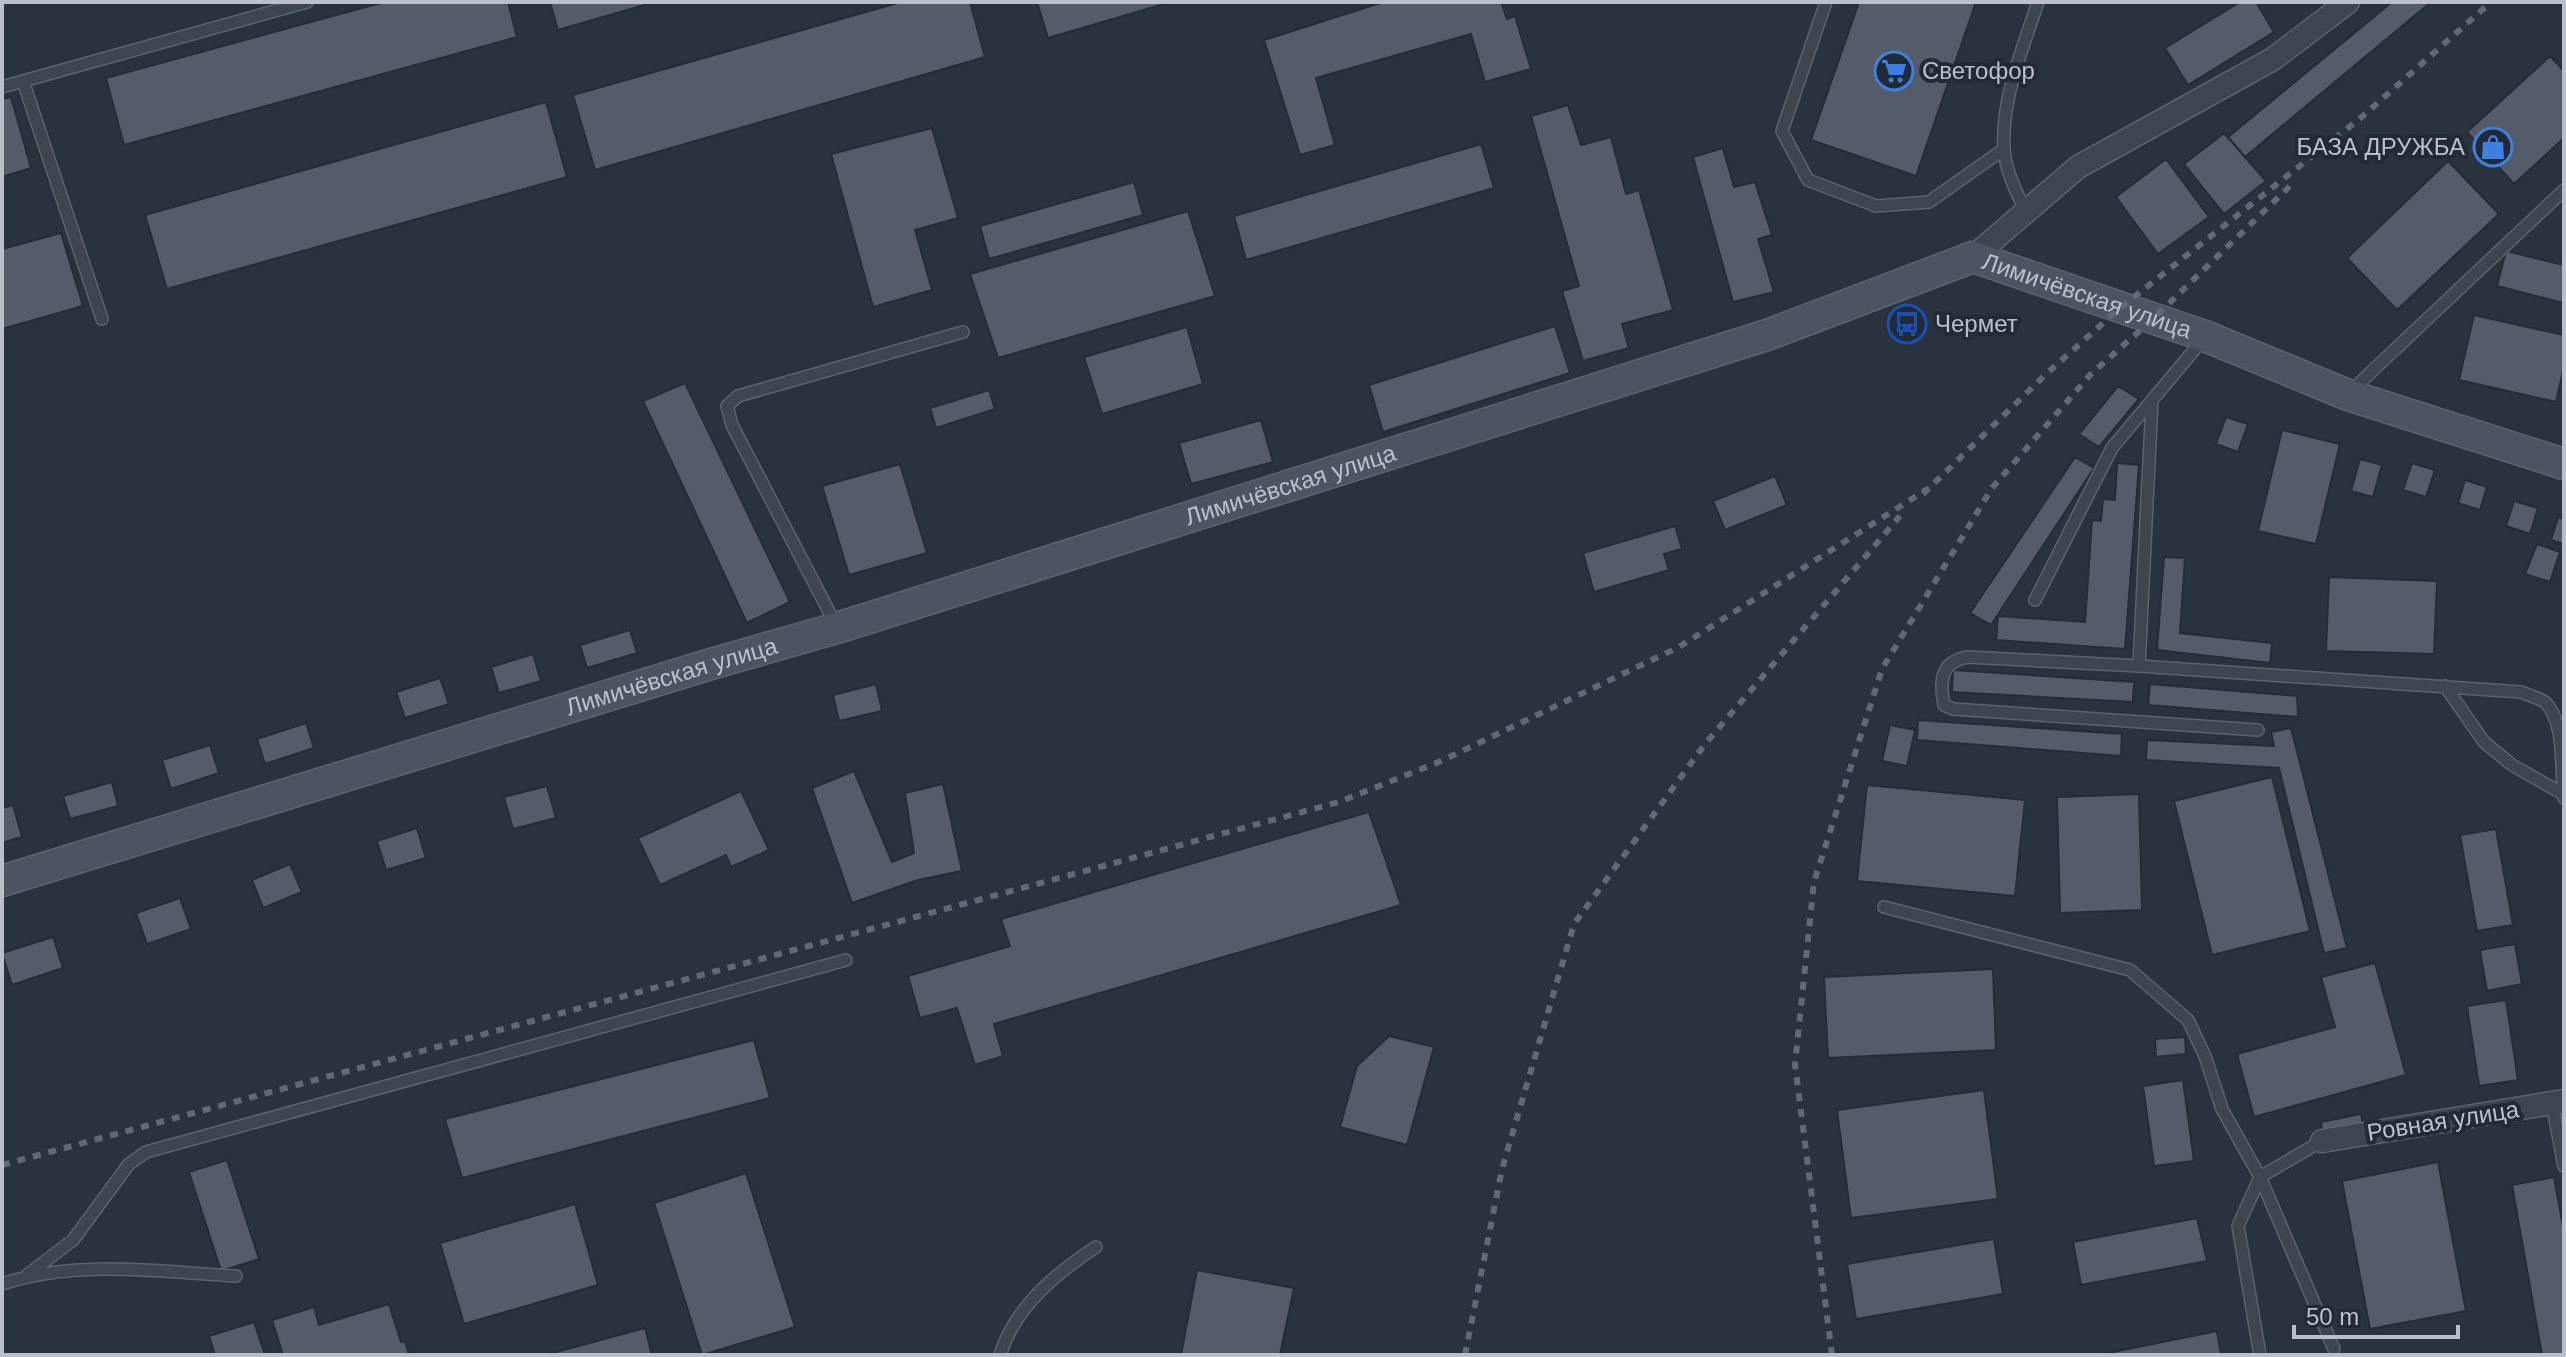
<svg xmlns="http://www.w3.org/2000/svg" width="2566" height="1357" font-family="Arial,sans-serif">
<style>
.building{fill:#535c68;stroke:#242c36;stroke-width:2}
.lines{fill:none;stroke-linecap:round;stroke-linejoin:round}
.lane-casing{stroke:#5b636c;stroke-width:14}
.street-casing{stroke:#5b636c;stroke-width:25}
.secondary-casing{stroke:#5b636c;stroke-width:33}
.lane{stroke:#3d454e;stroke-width:11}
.street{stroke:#3d454e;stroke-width:22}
.secondary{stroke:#4c5461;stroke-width:30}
.rail{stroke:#606975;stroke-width:6;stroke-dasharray:8 8;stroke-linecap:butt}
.labels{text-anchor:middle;stroke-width:8;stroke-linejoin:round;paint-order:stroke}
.poi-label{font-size:24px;fill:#bac0c9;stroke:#222a34;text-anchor:start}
.street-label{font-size:24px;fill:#bac0c9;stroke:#222a34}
</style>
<rect width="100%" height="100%" fill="#29333e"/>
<!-- building -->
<path class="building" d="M384,2H508L517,37L124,145L106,78Z
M550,2H655L558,30Z
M901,2H970L985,57L595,170L573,95Z
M1037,2H1171L1048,38Z
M1383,2H1501L1507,19L1515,16L1531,69L1485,82L1471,34L1316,78L1335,145L1300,155L1264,40Z
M1859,2H1976L1916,176L1811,140Z
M2240,2H2256L2274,32L2188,85L2165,48Z
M2392,2H2431L2245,157L2228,137Z
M2550,56L2564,71V138L2514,184L2467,132Z
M11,97L31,168L2,177V99Z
M546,102L567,177L167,289L145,215Z
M1568,105L1581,145L1611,137L1626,194L1639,190L1673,310L1622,324L1629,348L1583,361L1562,291L1579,286L1531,116Z
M932,128L958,218L915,230L932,290L873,307L831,154Z
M2224,133L2266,181L2224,214L2184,164Z
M1481,144L1494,188L1246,260L1234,216Z
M1723,148L1734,187L1755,182L1772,235L1758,239L1774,292L1733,302L1693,157Z
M2166,159L2209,217L2158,254L2116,197Z
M2448,161L2499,214L2397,310L2347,258Z
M1134,182L1143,215L989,259L980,226Z
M1188,211L1215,296L998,358L970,274Z
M61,233L83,306L2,329V249Z
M2506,251L2564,265V303L2497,286Z
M2474,315L2564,335V367L2556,402L2459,380Z
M1555,326L1570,373L1383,432L1369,385Z
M1187,327L1203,384L1102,414L1084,357Z
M685,383L790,602L747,623L643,401Z
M2118,386L2139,399L2099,447L2079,434Z
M989,390L995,409L936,428L930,408Z
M2226,417L2248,424L2238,452L2216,444Z
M1261,420L1273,462L1191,484L1179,443Z
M2282,430L2340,444L2316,544L2258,531Z
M2075,457L2094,468L1991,625L1970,613Z
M2360,459L2382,465L2373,497L2351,491Z
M2117,463L2139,465L2125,649L1996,640L1998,616L2085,622L2092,520L2101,521L2103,499L2115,500Z
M2412,463L2435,470L2426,497L2403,490Z
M900,464L927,553L849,575L822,486Z
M1775,476L1787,505L1725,530L1713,501Z
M2465,480L2487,487L2480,510L2458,503Z
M2514,501L2538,508L2530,534L2506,526Z
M2558,517L2564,519V544L2551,540Z
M1675,526L1682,549L1664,554L1669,570L1594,592L1583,553Z
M2537,544L2560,552L2550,582L2525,574Z
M2164,557L2185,558L2180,633L2272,643L2270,663L2157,650Z
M2329,577L2437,581L2434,654L2326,651Z
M630,630L637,653L587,668L580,645Z
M533,654L541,681L499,693L491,667Z
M1953,670L2134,682L2133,702L1952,692Z
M440,678L449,704L405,718L396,692Z
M876,684L882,711L839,721L833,695Z
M2150,684L2297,696L2298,717L2148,705Z
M1918,720L2122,734L2121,756L1917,740Z
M306,723L314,748L265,764L257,739Z
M1890,725L1915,730L1907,766L1882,761Z
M2291,728L2347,948L2324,953L2279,768L2146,760L2147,740L2274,746L2271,732Z
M210,745L219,773L171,789L162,760Z
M854,771L892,862L914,853L905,793L943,784L962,871L918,880L852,903L812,788Z
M2272,777L2310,931L2212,955L2174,801Z
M112,782L118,806L70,819L63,796Z
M1867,785L2025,800L2015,896L1857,881Z
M547,786L556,818L513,829L504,797Z
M741,791L769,850L731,867L726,855L660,885L638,838Z
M2139,794L2142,910L2060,913L2057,797Z
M13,805L22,837L2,843V808Z
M1369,812L1401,905L994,1024L1003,1056L975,1065L957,1008L920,1018L908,976L1010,946L1001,919Z
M417,828L426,858L386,870L377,841Z
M2496,829L2513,925L2477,931L2460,835Z
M290,864L302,892L263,908L252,880Z
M180,898L191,929L147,944L136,913Z
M53,937L63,968L12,985L2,953Z
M2515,944L2522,984L2487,991L2480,950Z
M2375,963L2406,1075L2254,1117L2237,1054L2335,1027L2321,977Z
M1993,969L1996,1050L1828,1058L1824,977Z
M2506,1000L2518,1080L2479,1086L2467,1006Z
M1389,1036L1434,1047L1407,1145L1340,1127L1357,1066Z
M2185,1037L2186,1054L2156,1057L2155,1039Z
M754,1040L770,1098L462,1178L445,1119Z
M2183,1080L2194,1161L2154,1166L2143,1086Z
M1984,1090L1998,1199L1851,1218L1837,1110Z
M2361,1114L2363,1124L2322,1132L2321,1122Z
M227,1160L259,1259L221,1271L189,1172Z
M2438,1162L2466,1311L2370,1329L2342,1181Z
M746,1173L795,1327L702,1355L654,1203Z
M2554,1177L2564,1232V1355H2542L2512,1185Z
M575,1204L598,1285L464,1324L440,1243Z
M2197,1218L2207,1261L2081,1285L2073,1242Z
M1994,1239L2003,1294L1856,1319L1847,1264Z
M1197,1270L1294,1288L1280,1355H1181Z
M389,1304L401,1342L405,1341L409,1355H283L272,1320L314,1307L319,1325Z
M254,1322L265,1355H215L209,1336Z
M645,1328L652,1355H545Z
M2217,1331L2221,1355H2098Z"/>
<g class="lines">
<defs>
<path id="lane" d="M1826,2L1782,131L1808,180L1876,206L1929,202L2004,149
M2,87L23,81
M2026,213C2017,193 2005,170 2004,148C2001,99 2023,48 2038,2
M102,319L23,81L307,2
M2351,391L2564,190
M2152,401L2139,666L2521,692C2528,695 2539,698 2545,702C2566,723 2560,768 2564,795
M2035,600L2112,448L2205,337
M837,627L732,425L727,406L738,396L963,332
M2139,666L1968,657C1941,661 1939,681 1944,705L1953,709L2258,730
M2445,686L2484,742L2512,765L2563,794L2564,798
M1884,907L2130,970L2188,1020L2205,1056L2222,1109L2260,1177L2334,1349
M2552,1103L2564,1166
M27,1275L73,1240L129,1164L146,1152L846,960
M2,1284C76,1259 159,1272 236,1276
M1000,1355C1015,1307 1055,1274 1096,1247
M2260,1355L2238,1226L2260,1177L2322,1141"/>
<path id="street" d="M1973,257L2078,167L2273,59L2348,2
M2322,1141L2564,1101"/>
<g id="secondary">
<path id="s1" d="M2,881L711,664L837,628L1767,335L1973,257L2205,336L2348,395L2564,464"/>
</g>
</defs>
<!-- lane casing -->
<use href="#lane" class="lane-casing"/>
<!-- street casing -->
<use href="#street" class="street-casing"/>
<!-- secondary casing -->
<use href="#secondary" class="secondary-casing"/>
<!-- lane -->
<use href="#lane" class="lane"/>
<!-- street -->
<use href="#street" class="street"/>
<!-- secondary -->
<use href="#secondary" class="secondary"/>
<!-- rail -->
<path class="rail" d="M1923,494L2044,376L2120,308L2363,116L2491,2
M2,1165L1339,802L1439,762L1679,647L1929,488
M1465,1355L1502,1169L1574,924L1705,744L1900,516
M1832,1355L1795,1064L1814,882L1882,669L1992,488L2091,374L2153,319L2291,185"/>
</g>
<!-- icons -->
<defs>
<symbol id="supermarket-ring" viewBox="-11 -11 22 22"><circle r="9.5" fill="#222a34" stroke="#3f7fe0" stroke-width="1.5"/><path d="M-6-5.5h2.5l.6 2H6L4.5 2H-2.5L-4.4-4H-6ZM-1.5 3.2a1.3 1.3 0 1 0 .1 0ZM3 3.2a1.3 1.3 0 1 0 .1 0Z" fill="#3f7fe0"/></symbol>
<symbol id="shop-ring" viewBox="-11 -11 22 22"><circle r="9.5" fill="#222a34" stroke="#3f7fe0" stroke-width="1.5"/><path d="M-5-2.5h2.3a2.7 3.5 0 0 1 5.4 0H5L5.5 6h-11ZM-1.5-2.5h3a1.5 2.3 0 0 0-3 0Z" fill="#3f7fe0"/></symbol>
<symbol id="bus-ring" viewBox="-11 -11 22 22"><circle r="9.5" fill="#222a34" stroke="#1a4fb4" stroke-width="1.5"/><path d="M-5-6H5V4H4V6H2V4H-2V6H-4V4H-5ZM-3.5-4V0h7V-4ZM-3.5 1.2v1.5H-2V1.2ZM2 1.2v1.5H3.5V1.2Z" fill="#1a4fb4"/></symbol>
</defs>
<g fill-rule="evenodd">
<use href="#supermarket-ring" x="1872" y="49" width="44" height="44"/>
<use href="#shop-ring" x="2471" y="125" width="44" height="44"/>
<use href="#bus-ring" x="1885" y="302" width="44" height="44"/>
</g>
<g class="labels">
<!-- poi labels -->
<g class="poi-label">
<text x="1922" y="79">Светофор</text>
<text x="2465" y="155" text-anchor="end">БАЗА ДРУЖБА</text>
<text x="1935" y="332">Чермет</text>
</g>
<!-- street labels -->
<g class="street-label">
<text dy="8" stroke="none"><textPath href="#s1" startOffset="2188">Лимичёвская улица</textPath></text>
<text dy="8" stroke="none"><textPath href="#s1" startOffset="1348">Лимичёвская улица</textPath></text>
<text dy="8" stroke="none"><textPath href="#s1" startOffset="700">Лимичёвская улица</textPath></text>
<text transform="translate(2443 1121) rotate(-9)" y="8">Ровная улица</text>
</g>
</g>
<!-- border -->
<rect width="2566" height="1357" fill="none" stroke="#bac0c9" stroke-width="8"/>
<!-- scale -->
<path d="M2294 1325v12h164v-12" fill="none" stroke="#bac0c9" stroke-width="4"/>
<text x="2306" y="1325" font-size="24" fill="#bac0c9" stroke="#222a34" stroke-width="6" paint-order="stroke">50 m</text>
</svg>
